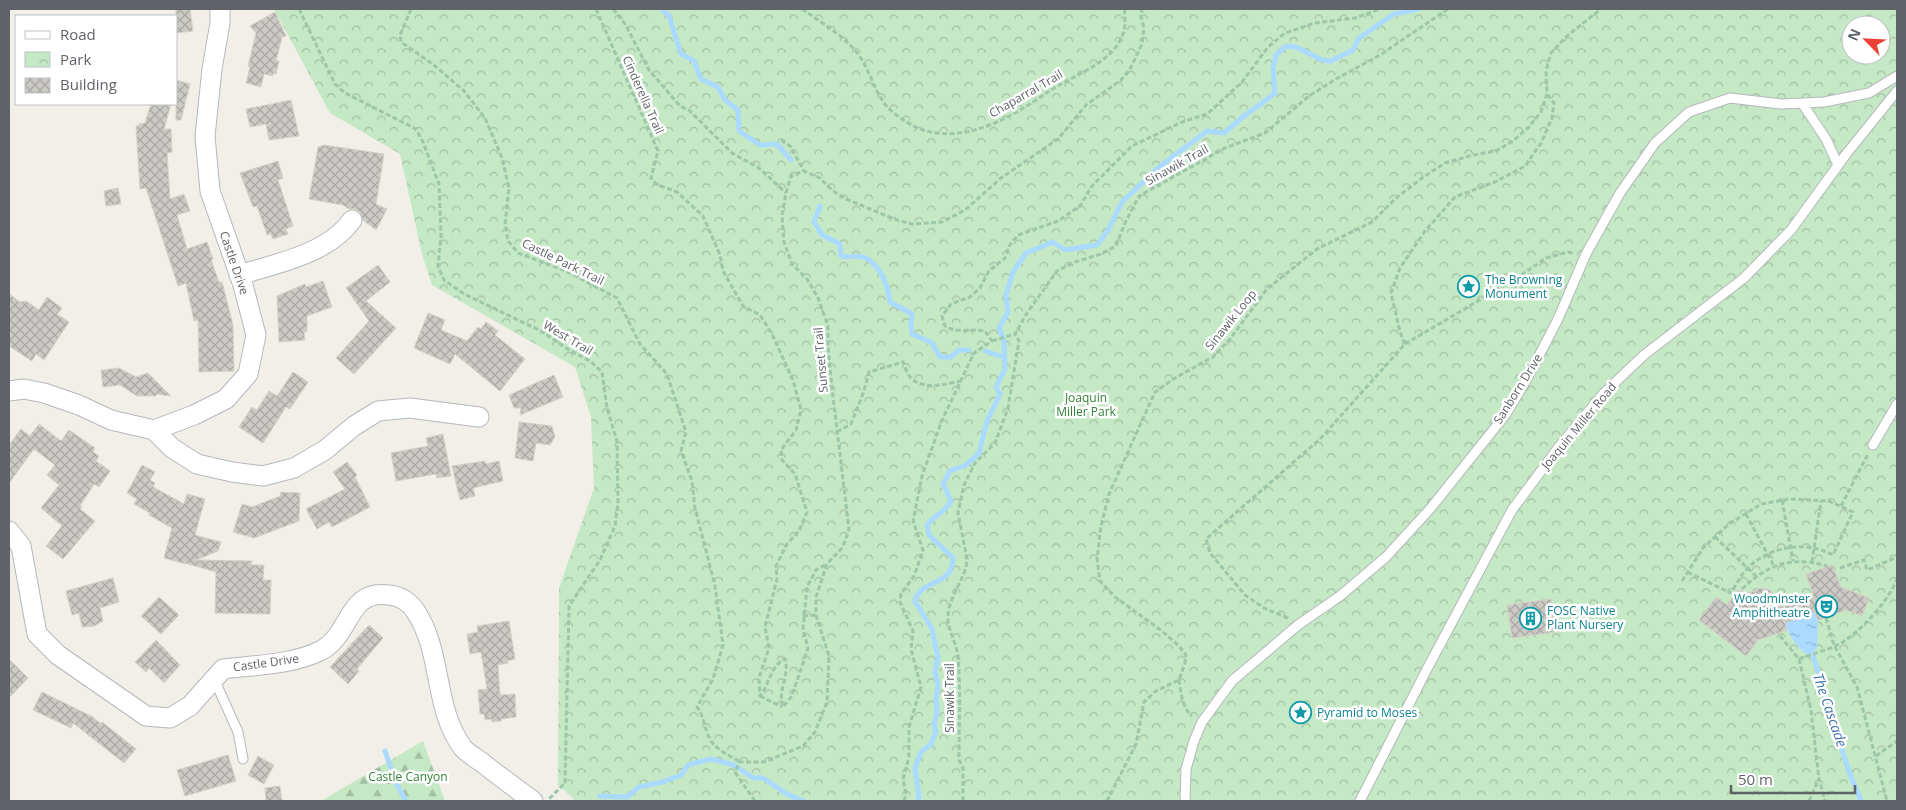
<svg xmlns="http://www.w3.org/2000/svg" width="1906" height="810" font-family="'Open Sans',sans-serif">
<style>
.forest{fill:url(#forest-firs)}
.park{fill:url(#park-crowns);fill-rule:evenodd}
.water{fill:url(#water-ripples)}
.lines{fill:none;stroke-linecap:round;stroke-linejoin:round}
.stream{stroke:#aadaff;stroke-width:5}
.building{fill:url(#building-cross-hatch);stroke:#d6d1c6}
.service-casing{stroke:#b5b8bc;stroke-width:11}
.minor-casing{stroke:#b5b8bc;stroke-width:21}
.path{stroke:#9cc7a9;stroke-width:3;stroke-dasharray:5 2.5;stroke-linecap:butt}
.service{stroke:#fff;stroke-width:9}
.minor{stroke:#fff;stroke-width:19}
.labels{text-anchor:middle;stroke-width:5;stroke-linejoin:round;paint-order:stroke}
.street-label{font-size:12px;fill:#5f6368;stroke:#fff}
.culture-label{font-size:12px;fill:#0d838f;stroke:#fff;text-anchor:start}
.park-label{font-size:12px;fill:#348238;stroke:#fff}
.water-label{font-size:14px;font-style:italic;fill:#4174aa;stroke:#fff}
</style>
<defs>
<pattern id="forest-firs" width="22" height="20" patternUnits="userSpaceOnUse" patternTransform="scale(1.25)"><rect width="22" height="20" fill="#c5e8c5"/><path d="M5 1l3.5 6h-7zM16 11l3.5 6h-7z" fill="#a3c0a4"/></pattern>
<pattern id="park-crowns" width="20" height="18" patternUnits="userSpaceOnUse" patternTransform="scale(1.25)"><rect width="20" height="18" fill="#c5e8c5"/><path d="M2 6a3 3 0 1 1 6 0M12 15a3 3 0 1 1 6 0" fill="none" stroke="#a3c0a4"/></pattern>
<pattern id="water-ripples" width="26" height="14" patternUnits="userSpaceOnUse" patternTransform="scale(1.25)"><rect width="26" height="14" fill="#aadaff"/><path d="M2 4q2-2 4 0t4 0M15 11q2-2 4 0t4 0" fill="none" stroke="#8eb4d2"/></pattern>
<pattern id="building-cross-hatch" width="8" height="8" patternUnits="userSpaceOnUse" patternTransform="scale(1.25)"><rect width="8" height="8" fill="#cccac5"/><path d="M0 0l8 8M0 8l8-8" fill="none" stroke="#a9a8a4"/></pattern>
</defs>
<rect width="100%" height="100%" fill="#f1efe8"/>
<!-- forest -->
<path class="forest" d="M423,741L445,801H321Z"/>
<!-- park -->
<path class="park" d="M274,9H1897V801H576L558,785L559,588L594,488L591,417L575,367L432,285L422,254L400,154L330,113ZM1851,25H1881V55H1851Z"/>
<!-- water -->
<path class="water" d="M1815,612L1818,620L1817,648L1812,653L1807,654C1797,648 1788,634 1785,623Z"/>
<g class="lines">
<!-- stream -->
<path class="stream" d="M662,9L669,16L681,54L694,61L701,79L718,87L725,100L738,110L739,131L760,145L777,144L791,160
M820,206L814,222L822,235L840,244L841,256C848,258 851,256 857,256C878,257 888,285 890,302L912,314L911,326L912,334L932,343L940,357H951L959,350H969
M985,351L1003,357
M1810,646L1849,772L1861,801
M385,751L396,783L406,801
M600,796L627,797L639,787L662,782L681,775L688,765L711,759L734,765L753,778H763L787,794L803,801
M918,801L919,797L915,768L921,752L931,744L936,731L934,724L937,713L936,697L938,685L935,672L938,658L932,629L915,601C921,578 953,587 953,558L929,535L927,525C934,515 946,512 951,501L943,484L950,471L966,465L979,453L987,421L1000,394L996,387L1005,369L1004,341L999,328L1008,312L1006,295L1013,272L1026,253L1053,242L1065,250L1097,245L1108,230L1122,202L1159,167L1207,131L1224,133L1243,117L1275,93L1273,68L1276,55L1286,46L1296,47L1322,60L1331,61L1353,50L1359,38L1394,14L1419,9"/>
</g>
<!-- building -->
<path class="building" d="M176,9H190L193,31L176,33Z
M275,12L286,36L282,37L276,61H279L276,74L273,73V76L264,74L261,87L246,83L250,67L248,66L256,33L250,26Z
M176,80L190,84L181,120H176Z
M291,100L299,136L269,140L266,124L250,127L246,109Z
M151,104H171L164,129H171L172,152L167,153L170,199L184,194L190,211L177,215L187,249L207,242L213,259L211,260L219,282H222L233,325L234,371L199,372L198,320L194,321L186,283L178,286L146,188L140,189L136,126H139V124L145,123Z
M324,145L384,154L376,204L387,209L376,230L363,220L360,212L355,209H349L343,205L309,199L318,147Z
M278,161L283,178L278,180L293,226L286,229L288,234L273,239L271,234L267,235L257,206L253,207L240,173Z
M118,188L121,204L106,206L104,191Z
M378,265L390,282L366,301L396,328L354,374L336,358L369,321L346,288Z
M323,281L332,307L307,316V332H304L305,340L279,342L277,296L305,284L306,287Z
M9,294L20,302L26,301L39,310L47,297L62,308L57,314L69,322L44,360L36,354L32,361L9,346Z
M428,313L445,320L441,330L467,341L478,327L481,329L486,322L498,331L495,335L525,359L500,391L455,354L450,364L414,348Z
M119,368L136,377L148,373L171,396L156,394V396H137L120,385L103,387L101,370Z
M293,372L308,382L290,409L286,407L263,443L239,427L252,407L257,410L269,391L277,396Z
M554,375L563,397L520,415L521,408H514L509,395Z
M519,422L552,426L555,437L550,445L536,443L533,461L515,458Z
M39,424L61,441L69,430L95,448L93,452L99,456L96,461L110,471L99,487L94,484L80,506L82,507L80,509L95,521L63,559L46,546L62,526L41,508L59,485L47,475L55,465L34,449L9,483V445L21,429L30,436Z
M443,434L451,476L437,478L436,474L396,481L391,453L428,446L426,438Z
M485,461L486,464L499,461L503,481L473,488L475,496L460,500L452,466Z
M347,462L357,475L355,477L370,507L332,527L329,522L317,529L306,509L345,489L333,472Z
M142,465L155,472L150,480L155,483L153,487L184,504L187,494L205,499L195,535L221,542L218,551L196,560L252,561L251,565H264L263,580H271L270,614L215,613L216,572L188,564V563L186,564L164,558L172,528L149,515L150,513L134,504L137,499L127,493Z
M281,492L300,493L299,521L254,538L233,532L242,504L252,507L280,496Z
M1832,565L1841,587L1869,598L1862,616L1846,610L1818,620L1815,612L1785,623L1787,630L1758,640L1746,656L1699,620L1716,597L1727,605L1738,590L1749,593L1760,588L1770,590L1783,607L1814,597L1806,574Z
M113,578L119,602L100,608L103,621L94,626L82,627L79,613L72,615L66,591Z
M159,597L179,615L161,634L141,616Z
M1551,599L1555,632L1512,638L1507,605Z
M509,621L515,659L507,661L508,663L498,665L500,695L515,694L516,717L501,719V721L492,722L491,719L485,720L484,714H480L478,690L487,689L481,652L470,654L467,634L478,632L477,626Z
M369,625L383,638L357,669L359,671L348,684L330,667Z
M156,640L180,665L164,683L149,668L146,672L135,662Z
M9,659L28,678L9,698Z
M42,692L93,717L101,724L102,722L136,749L124,763L73,723L71,728L33,710Z
M228,755L236,781L185,796L177,770Z
M258,756L274,765L264,784L248,775Z
M280,786L282,801H266L265,788Z"/>
<g class="lines">
<defs>
<path id="service" d="M1802,103L1826,139L1838,165
M1873,445L1897,404
M214,679L238,732L243,759
M1185,801L1186,769L1194,741L1202,722L1232,681L1298,625L1340,596L1386,557L1430,509L1506,414L1528,377L1558,319L1586,254L1620,193L1655,143L1689,112L1730,98L1781,104L1824,102L1869,93L1897,76
M1360,801L1427,669L1512,510L1558,448L1604,393L1644,355L1744,278L1791,230L1847,153L1897,91"/>
<path id="minor" d="M239,275C278,263 328,254 352,220
M9,391L24,389L44,393L79,405L111,420L154,430L194,415L226,399L248,374L256,335L243,285L210,191L205,136L212,69L220,23V9
M154,430L172,448L197,464L232,472L263,476L294,468L325,450L354,426L378,411L410,408L479,417
M9,531L21,546L37,634L58,655L146,716L170,718L190,706L223,669C255,665 291,665 320,651C352,635 346,589 389,595C400,596 410,602 416,612C443,653 433,708 463,748C468,754 478,759 484,764C500,777 517,789 533,801"/>
</defs>
<!-- service casing -->
<use href="#service" class="service-casing"/>
<!-- minor casing -->
<use href="#minor" class="minor-casing"/>
<!-- path -->
<path class="path" d="M299,9L335,84L345,93L416,129L423,142L439,184L441,237L438,266L444,280L464,294L541,331L569,350L590,361L602,372L607,408L617,441L618,503L615,526L600,560L569,606L565,783L549,799
M411,9L400,35L401,42L434,65L464,91L485,118L502,158L509,188L505,224L508,241L518,253L566,271L617,298L640,344L667,374L686,432L681,451L692,481L695,508L715,586L723,645L713,679L697,707C704,716 704,727 709,737C714,749 729,755 740,762
M596,9L658,151L651,178L656,184L677,192L703,216L720,255L723,271L743,306L760,315L772,334L793,380L801,410L796,430L781,450L782,460L795,474L807,512L799,531L787,544L776,566L777,579L765,627L769,648L759,678L760,696C769,685 771,665 785,659C790,675 777,691 783,707L792,696L808,648L803,629L807,587L816,570L827,564
M613,9L625,24L649,70L680,106L690,111L732,153L759,168L786,193
M802,9C819,21 838,32 853,48C868,63 872,87 885,104C890,111 898,116 905,121C952,152 1008,120 1048,92C1073,75 1115,63 1124,31C1126,24 1124,16 1125,9
M781,140L790,146L804,171
M992,341L1015,334
M1405,344L1400,332L1391,293L1400,268L1425,231L1455,197L1495,182L1525,166L1541,143L1552,118L1554,103L1548,95
M837,432L851,424L864,391L869,372L903,362C905,367 907,373 910,377C922,391 946,384 961,381
M1782,500L1793,561
M1841,506L1868,454
M1746,514L1774,566
M1715,537L1756,576
M1812,562L1821,501
M1840,568L1864,560L1867,570L1897,557
M1682,581L1703,548L1729,524L1761,504L1790,499L1829,501L1853,512L1833,555C1805,540 1768,546 1746,570C1740,576 1736,585 1731,593L1687,572
M1742,589C1768,564 1792,556 1827,566
M803,616L816,615
M1288,618L1264,608L1245,595L1210,553L1206,539L1321,438L1405,344L1517,278L1546,258L1568,252L1573,253
M1826,618L1834,645L1857,687L1887,801
M1780,636L1799,659L1811,710L1819,779L1825,801
M1799,659C1812,654 1832,649 1843,642C1862,630 1889,600 1897,579
M1179,680C1181,692 1182,708 1192,716
M760,696L782,707
M1876,756L1897,741
M755,801L735,772L740,762H764L803,746L815,732L827,702L829,656L816,615V597L827,564L843,547L849,529L832,388L828,346V326L818,298L807,279L792,264L784,242L782,216L786,193L791,176L804,171L820,178L833,191L846,199L894,219L912,224L942,222L965,210L1001,178L1058,139L1086,105L1121,80L1130,69L1142,44L1144,28L1141,16L1142,9
M904,801L906,794L903,779L909,757V727L921,687L911,649L913,631L900,602L901,594L914,576L923,550L913,521L922,476L942,420L974,353L992,341L985,331C971,328 957,334 945,326L942,316L951,304L970,297L980,288L989,271L1005,258L1009,246L1018,235L1058,221L1080,206L1092,186L1132,146L1182,122L1207,114L1242,82L1268,47L1285,33L1315,23L1355,18L1380,9
M963,801V768L959,760C959,726 961,691 958,657C957,643 947,630 948,616C949,595 966,579 967,559L958,513L964,485L975,463L995,443L1008,408L1019,341L1015,334L1027,313L1057,271L1075,262L1101,254L1116,246L1125,223L1139,196L1225,148L1265,133L1309,96L1336,79L1380,55L1448,9
M1107,801L1136,744L1144,702L1156,691L1179,680L1185,663L1186,655L1179,646L1162,631L1115,597L1100,581L1097,559L1101,526L1109,494L1155,392L1175,378L1213,357L1230,339L1267,289L1317,249L1372,222L1395,199L1422,178L1445,163L1473,155L1496,151L1513,141L1528,128L1541,112L1547,94L1546,71L1551,53L1568,35L1601,9
M1809,801L1819,779"/>
<!-- service -->
<use href="#service" class="service"/>
<!-- minor -->
<use href="#minor" class="minor"/>
</g>
<!-- icons -->
<defs>
<symbol id="sight-ring" viewBox="-11 -11 22 22"><circle r="9.5" fill="#fff" stroke="#0f9aa8" stroke-width="1.5"/><path d="M0-6L1.8-2.2L6-1.7L2.9 1.2L3.7 5.4L0 3.3L-3.7 5.4L-2.9 1.2L-6-1.7L-1.8-2.2Z" fill="#0f9aa8"/></symbol>
<symbol id="theatre-ring" viewBox="-11 -11 22 22"><circle r="9.5" fill="#fff" stroke="#0f9aa8" stroke-width="1.5"/><path d="M-5-5.5Q0-4 5-5.5V0Q5 5 0 6Q-5 5-5 0ZM-3.3-2.5H-1v1.5H-3.3ZM1-2.5H3.3v1.5H1ZM-2.8 1Q0 5.5 2.8 1Z" fill="#0f9aa8"/></symbol>
<symbol id="building-ring" viewBox="-11 -11 22 22"><circle r="9.5" fill="#fff" stroke="#0f9aa8" stroke-width="1.5"/><path d="M-4-6H4V6H1V3H-1V6H-4ZM-2.5-4.3h1.7v1.8h-1.7ZM.8-4.3h1.7v1.8H.8ZM-2.5-1h1.7V.8h-1.7ZM.8-1h1.7V.8H.8Z" fill="#0f9aa8"/></symbol>
</defs>
<g fill-rule="evenodd">
<use href="#sight-ring" x="1456" y="274" width="25" height="25"/>
<use href="#theatre-ring" x="1814" y="594" width="25" height="25"/>
<use href="#building-ring" x="1518" y="606" width="25" height="25"/>
<use href="#sight-ring" x="1288" y="700" width="25" height="25"/>
</g>
<g class="labels">
<!-- street labels -->
<g class="street-label">
<text transform="translate(1026 94) rotate(-30)" y="4">Chaparral Trail</text>
<text transform="translate(643 95) rotate(66)" y="4">Cinderella Trail</text>
<text transform="translate(1177 165) rotate(-29)" y="4">Sinawik Trail</text>
<text transform="translate(563 262) rotate(26)" y="4">Castle Park Trail</text>
<text transform="translate(234 263) rotate(71)" y="4">Castle Drive</text>
<text transform="translate(1231 320) rotate(-51)" y="4">Sinawik Loop</text>
<text transform="translate(568 338) rotate(31)" y="4">West Trail</text>
<text transform="translate(821 360) rotate(-95)" y="4">Sunset Trail</text>
<text transform="translate(1518 389) rotate(-58)" y="4">Sanborn Drive</text>
<text transform="translate(1579 426) rotate(-50)" y="4">Joaquin Miller Road</text>
<text transform="translate(266 663) rotate(-8)" y="4">Castle Drive</text>
<text transform="translate(950 698) rotate(-90)" y="4">Sinawik Trail</text>
</g>
<!-- culture labels -->
<g class="culture-label">
<text x="1485" y="284">The Browning<tspan x="1485" dy="14">Monument</tspan></text>
<text x="1810" y="603" text-anchor="end">Woodminster<tspan x="1810" dy="14">Amphitheatre</tspan></text>
<text x="1547" y="615">FOSC Native<tspan x="1547" dy="14">Plant Nursery</tspan></text>
<text x="1317" y="717">Pyramid to Moses</text>
</g>
<!-- park labels -->
<g class="park-label">
<text x="1086" y="402">Joaquin<tspan x="1086" dy="14">Miller Park</tspan></text>
<text x="408" y="781">Castle Canyon</text>
</g>
<!-- water labels -->
<g class="water-label">
<text transform="translate(1830 710) rotate(71)" y="5">The Cascade</text>
</g>
</g>
<!-- border -->
<rect width="1906" height="810" fill="none" stroke="#5f6368" stroke-width="20"/>
<!-- legend -->
<rect x="15" y="15" width="162" height="90" fill="#ffffff" stroke="#bfc1c3"/>
<rect x="25" y="31" width="25" height="8" fill="#ffffff" stroke="#bfc1c3"/>
<text x="60" y="40" font-size="15" fill="#5f6368">Road</text>
<rect x="25" y="52" width="25" height="15" fill="url(#park-crowns)" stroke="#bfc1c3"/>
<text x="60" y="65" font-size="15" fill="#5f6368">Park</text>
<rect x="25" y="78" width="25" height="15" fill="url(#building-cross-hatch)" stroke="#bfc1c3"/>
<text x="60" y="90" font-size="15" fill="#5f6368">Building</text>
<!-- north arrow -->
<g transform="translate(1866 40) rotate(294)"><circle r="24" fill="#ffffff" stroke="#bfc1c3"/>
<path d="M0-4L9 19L0 12L-9 19Z" fill="#ea4335"/>
<text y="-8" font-size="14" font-weight="bold" text-anchor="middle" fill="#5f6368">N</text>
</g>
<!-- scale -->
<path d="M1731 785v8h124v-8" fill="none" stroke="#5f6368" stroke-width="2.5"/>
<text x="1738" y="785" font-size="15" fill="#5f6368" stroke="#ffffff" stroke-width="4" paint-order="stroke">50 m</text>
</svg>
